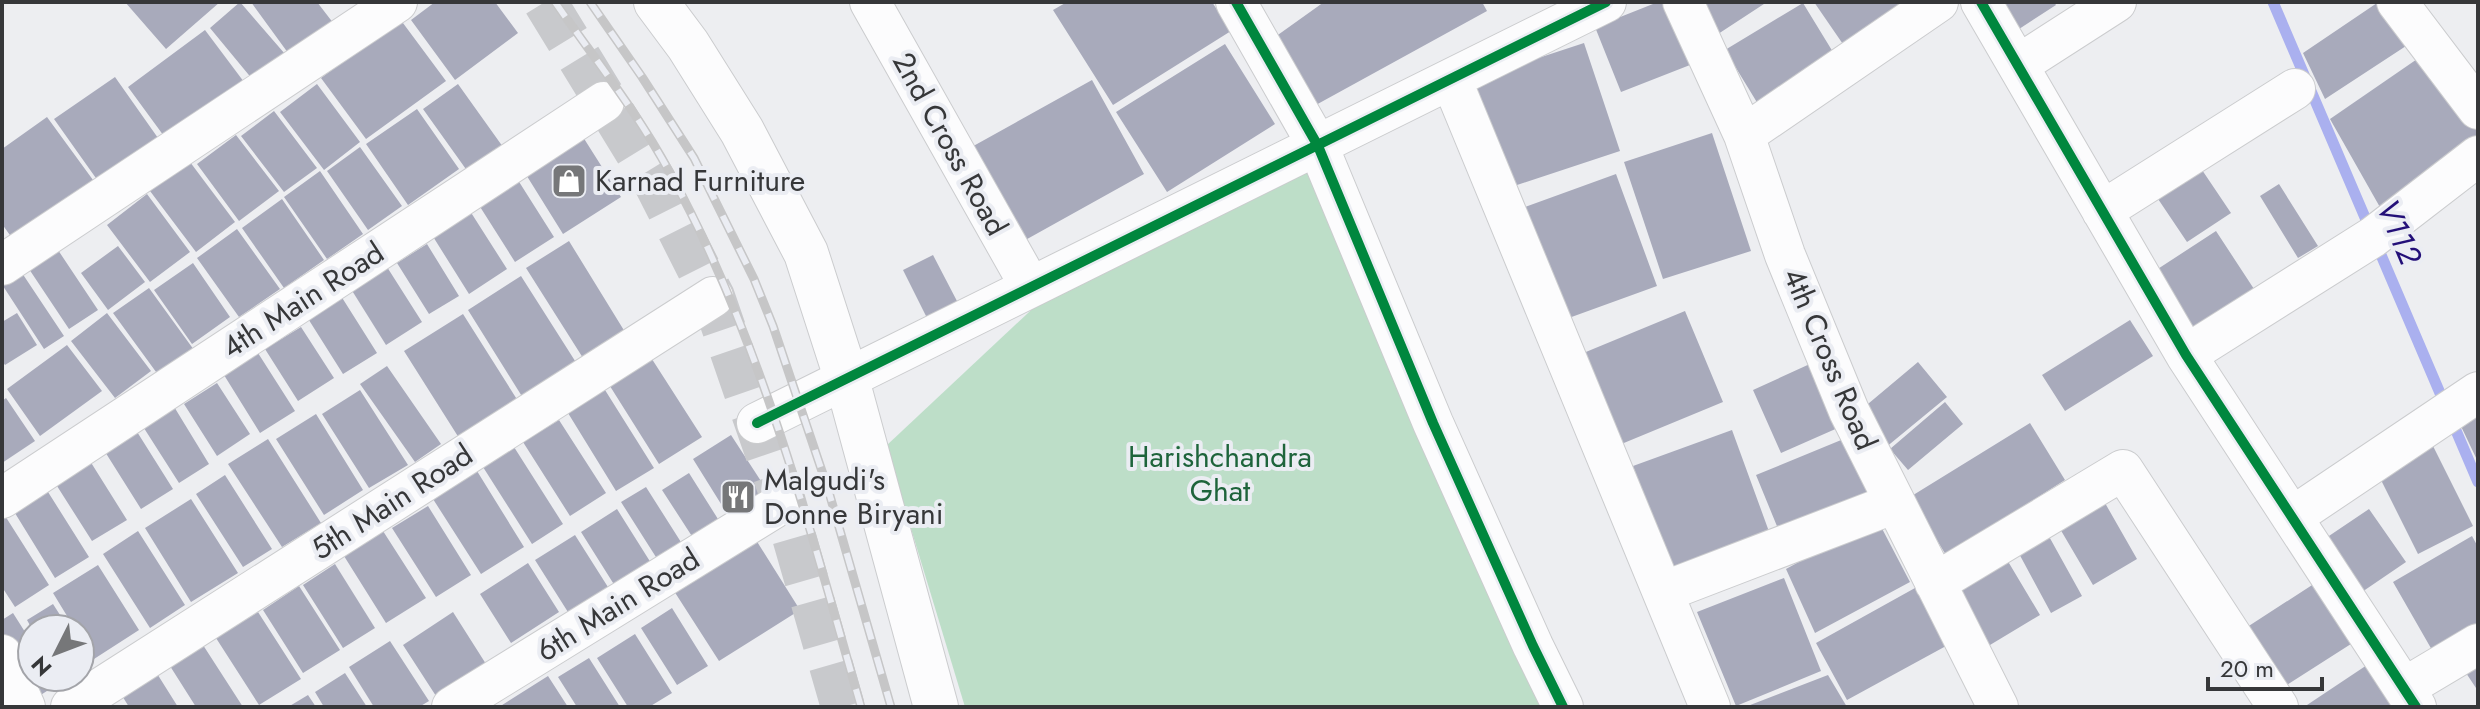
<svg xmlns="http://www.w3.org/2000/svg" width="2480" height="709" font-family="Jost,sans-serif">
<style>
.green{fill:#bddec8}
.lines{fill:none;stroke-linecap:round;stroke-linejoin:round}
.stream{stroke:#aab0ef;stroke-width:11}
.building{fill:#a8aabb}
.secondary-tunnel{stroke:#c8c9cc;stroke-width:44;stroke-dasharray:44 22;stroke-linecap:butt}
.street-casing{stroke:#cbccce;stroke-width:42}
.secondary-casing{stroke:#cbccce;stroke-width:46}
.street{stroke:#fcfcfd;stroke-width:40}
.secondary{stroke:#fcfcfd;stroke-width:44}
.rail-casing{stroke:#c6c6c7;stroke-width:9}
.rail{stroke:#ebedf3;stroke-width:6;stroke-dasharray:18;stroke-linecap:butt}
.cycleway-casing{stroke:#ebedf3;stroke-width:15}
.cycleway{stroke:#00873e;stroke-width:10}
.labels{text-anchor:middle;stroke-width:8;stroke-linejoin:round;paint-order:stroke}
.street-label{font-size:30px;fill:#363739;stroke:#ebedf3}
.poi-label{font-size:30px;fill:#363739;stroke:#ebedf3;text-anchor:start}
.park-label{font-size:30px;fill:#1e643b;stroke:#ebedf3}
.water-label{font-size:32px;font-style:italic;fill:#230f78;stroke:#ebedf3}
</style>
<rect width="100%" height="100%" fill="#edeef1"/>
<!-- green -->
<path class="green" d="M1340,152L1573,707H965L886,446L1044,298Z"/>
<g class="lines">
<!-- stream -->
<path class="stream" d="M2273,2L2478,482"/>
</g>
<!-- building -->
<path class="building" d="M125,2H220L166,49Z
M240,2L285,54L253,80L210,28Z
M251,2H317L334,24L291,57Z
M435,2H495L518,33L455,80L411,20Z
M1067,2H1212L1231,31L1113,105L1053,10Z
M1324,2H1482L1487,11L1314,106L1275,37Z
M1658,2H1665L1690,65L1621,92L1595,27Z
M1696,2H1767L1715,36Z
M1814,2H1918L1847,50Z
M1997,2H2054L2056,5L2016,31Z
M1803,3L1836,57L1758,104L1725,50Z
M2377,3L2406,46L2325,99L2303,53Z
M400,19L446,81L366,139L321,78Z
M205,30L247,86L169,143L128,87Z
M1584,43L1620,151L1505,189L1469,81Z
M1225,44L1275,124L1167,192L1116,112Z
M2423,55L2478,133V145L2381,209L2330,119Z
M115,77L158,138L98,181L54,119Z
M1092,80L1144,174L1020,243L968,149Z
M317,84L360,142L324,170L280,112Z
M458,84L503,147L468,172L423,109Z
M417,109L459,169L408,205L366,144Z
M274,111L317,168L284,192L241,136Z
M47,117L93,180L12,238L2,224V149Z
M1712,133L1751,251L1663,279L1624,162Z
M236,135L279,191L239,221L197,164Z
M583,137L621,197L563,234L525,173Z
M360,147L402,206L368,230L327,171Z
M2196,161L2231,213L2187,242L2152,190Z
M190,162L235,222L196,252L150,191Z
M320,171L363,234L327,259L284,197Z
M1616,174L1657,286L1566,319L1525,207Z
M516,177L554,237L515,262L477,202Z
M2279,184L2318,246L2298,258L2260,196Z
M147,194L190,252L150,282L107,225Z
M282,199L324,260L284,288L242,228Z
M470,211L507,269L469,294L432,235Z
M237,229L280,289L239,317L197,258Z
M2216,231L2254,289L2185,334L2147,276Z
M569,241L625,332L583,358L526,268Z
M427,244L459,296L429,314L397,263Z
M118,246L145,282L108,310L81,273Z
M58,250L98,310L69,329L29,269Z
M933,255L958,303L927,318L903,270Z
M193,263L230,317L192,344L154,290Z
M387,267L422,322L386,345L351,289Z
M22,273L64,336L44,349L3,286Z
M521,276L577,364L523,398L468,310Z
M149,288L194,350L159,376L113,313Z
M341,296L377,353L343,374L307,317Z
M1685,311L1723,402L1619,445L1581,354Z
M17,313L37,345L5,365L2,361V322Z
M107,313L151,371L115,398L71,341Z
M463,314L518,401L459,438L404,351Z
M2130,320L2153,356L2065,411L2042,375Z
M301,327L334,378L298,401L265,349Z
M67,345L102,391L40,436L7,389Z
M258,353L295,411L260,433L224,375Z
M650,356L702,437L659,464L608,383Z
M1918,362L1947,397L1885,448L1856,414Z
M1812,363L1840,427L1781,453L1753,390Z
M387,366L441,444L415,462L360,384Z
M217,383L250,434L217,456L184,404Z
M360,390L408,465L369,488L322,414Z
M605,390L654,468L616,491L568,413Z
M6,398L35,441L2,463V401Z
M1945,402L1963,424L1908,470L1890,449Z
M173,405L209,464L179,483L142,425Z
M2478,409V462L2459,422Z
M316,414L363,490L324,515L276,439Z
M559,420L606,493L570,516L523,442Z
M2030,423L2065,480L1946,555L1910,497Z
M134,427L173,489L141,509L102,447Z
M1732,430L1771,537L1673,573L1633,466Z
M731,435L770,495L731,520L693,459Z
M1846,438L1871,499L1781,536L1756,475Z
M268,439L321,523L282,547L228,464Z
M2431,442L2473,526L2418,554L2376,470Z
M514,447L563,524L532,544L483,467Z
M85,453L127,520L92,541L50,475Z
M477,471L524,547L481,574L433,499Z
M689,473L723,527L697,544L662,490Z
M225,475L272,549L243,567L196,494Z
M43,484L89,557L55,578L10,505Z
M646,487L686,550L661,565L621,502Z
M2101,496L2137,559L2093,585L2056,522Z
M191,499L238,573L191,602L145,528Z
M428,506L471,575L436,597L392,528Z
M617,509L656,571L620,594L581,532Z
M2369,509L2406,562L2359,594L2323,540Z
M2,511L49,585L15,607L2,587Z
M1877,519L1910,582L1815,633L1786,569Z
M138,531L185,605L150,628L103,554Z
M383,531L426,598L386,623L344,556Z
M2046,531L2082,596L2051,613L2016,548Z
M575,535L613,595L573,620L535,560Z
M2472,536L2478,547V624L2432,650L2393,582Z
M756,540L800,610L719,661L674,591Z
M2003,553L2040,615L1985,648L1948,586Z
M528,563L559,612L511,643L480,594Z
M335,564L375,628L343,648L303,585Z
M98,565L139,630L94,659L80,637V629H75L53,593Z
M2326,576L2365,635L2276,692L2238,633Z
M1784,578L1821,671L1736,706L1697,612Z
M299,586L340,650L303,673L263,610Z
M1915,588L1946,646L1847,700L1816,643Z
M53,604L69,629H32L27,620Z
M672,608L708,666L677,685L641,628Z
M258,612L301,679L259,705L216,638Z
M453,612L486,664L436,696L403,645Z
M13,613L32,643V677H54L58,684L28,703L2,662V620Z
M635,634L672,693L649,707H628L597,658Z
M390,641L429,701L419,707H374L349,667Z
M203,645L243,707H196L170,666Z
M80,646L91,663L80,670Z
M2478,652V691L2460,664Z
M2379,657L2412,707H2304Z
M589,658L620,707H577L558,677Z
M156,672L178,707H129L121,694Z
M345,673L367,707H324L315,692Z
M1828,675L1847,707H1745Z
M548,676L568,707H499Z
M308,695L316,707H288Z"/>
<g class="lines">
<!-- secondary-tunnel -->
<path class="secondary-tunnel" d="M545,2L654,180L713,297L784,502L843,707"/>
<defs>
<path id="street" d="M870,2L1030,286
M1236,2L1318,146L1433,423L1533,646L1563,707
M1683,2L1744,135L1785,255L1849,411L1998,707
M1981,2L2186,355L2416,707
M2397,2L2478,109
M2018,65L2116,2
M1451,79L1710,707
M1744,135L1938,2
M2102,211L2295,89
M2,265L397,2
M2186,355L2373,237L2478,156
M757,423L1606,2
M2,498L604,102
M2292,517L2478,392
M1935,583L2123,470L2278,707
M1663,592L1895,503
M2,655L25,707
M2404,688L2478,644
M71,707L713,297
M452,707L784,502"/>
<path id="secondary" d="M656,2L688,45L742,131L806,253L847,380L936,707"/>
</defs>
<!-- street casing -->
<use href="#street" class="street-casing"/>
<!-- secondary casing -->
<use href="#secondary" class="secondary-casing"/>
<!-- street -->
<use href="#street" class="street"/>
<!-- secondary -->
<use href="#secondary" class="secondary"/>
<defs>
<path id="rail" d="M555,2C594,58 638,113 670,173C761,339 809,526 861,707
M590,2L642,77L694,158L754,279L773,326L828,489L891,707"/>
</defs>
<!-- rail casing -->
<use href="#rail" class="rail-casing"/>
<!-- rail -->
<use href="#rail" class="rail"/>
<defs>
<path id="cycleway" d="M1236,2L1318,146L1433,423L1533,646L1563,707
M1981,2L2186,355L2416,707
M757,423L1606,2"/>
</defs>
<!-- cycleway casing -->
<use href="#cycleway" class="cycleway-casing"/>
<!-- cycleway -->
<use href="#cycleway" class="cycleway"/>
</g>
<!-- icons -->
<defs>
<symbol id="shop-square" viewBox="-11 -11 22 22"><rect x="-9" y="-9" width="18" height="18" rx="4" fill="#767779" stroke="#ebedf3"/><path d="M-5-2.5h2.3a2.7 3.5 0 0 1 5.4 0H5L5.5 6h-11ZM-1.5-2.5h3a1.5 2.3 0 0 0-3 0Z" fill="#fff"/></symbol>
<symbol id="restaurant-square" viewBox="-11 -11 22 22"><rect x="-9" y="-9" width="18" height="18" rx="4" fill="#767779" stroke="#ebedf3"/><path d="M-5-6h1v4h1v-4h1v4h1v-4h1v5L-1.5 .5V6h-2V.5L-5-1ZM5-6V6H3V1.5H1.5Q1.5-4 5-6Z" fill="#fff"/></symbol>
</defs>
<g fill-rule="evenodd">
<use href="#shop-square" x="549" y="161" width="40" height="40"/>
<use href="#restaurant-square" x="718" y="477" width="40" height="40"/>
</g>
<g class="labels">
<!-- street labels -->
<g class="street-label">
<text transform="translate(950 144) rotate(61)" y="10">2nd Cross Road</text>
<text transform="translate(303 300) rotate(-33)" y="10">4th Main Road</text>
<text transform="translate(1830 359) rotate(67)" y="10">4th Cross Road</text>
<text transform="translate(392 502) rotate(-33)" y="10">5th Main Road</text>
<text transform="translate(618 605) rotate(-32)" y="10">6th Main Road</text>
</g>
<!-- poi labels -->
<g class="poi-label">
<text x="595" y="191">Karnad Furniture</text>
<text x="764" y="490">Malgudi's<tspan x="764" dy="34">Donne Biryani</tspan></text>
</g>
<!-- park labels -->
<g class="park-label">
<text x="1220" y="467">Harishchandra<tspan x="1220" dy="34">Ghat</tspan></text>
</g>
<!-- water labels -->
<g class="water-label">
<text transform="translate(2399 232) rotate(67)" y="11">V112</text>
</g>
</g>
<!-- border -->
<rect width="2480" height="709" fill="none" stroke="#363739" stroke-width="8"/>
<!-- north arrow -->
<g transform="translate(56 653) rotate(228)"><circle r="38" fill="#ebedf3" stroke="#a3a4a9" stroke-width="2"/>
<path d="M0-6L14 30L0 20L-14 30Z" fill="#767779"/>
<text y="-12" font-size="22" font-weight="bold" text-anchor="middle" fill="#363739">N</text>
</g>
<!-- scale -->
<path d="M2208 677v12h114v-12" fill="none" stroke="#363739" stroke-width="4"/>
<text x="2220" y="677" font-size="24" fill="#363739" stroke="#ebedf3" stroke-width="6" paint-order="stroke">20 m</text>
</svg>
